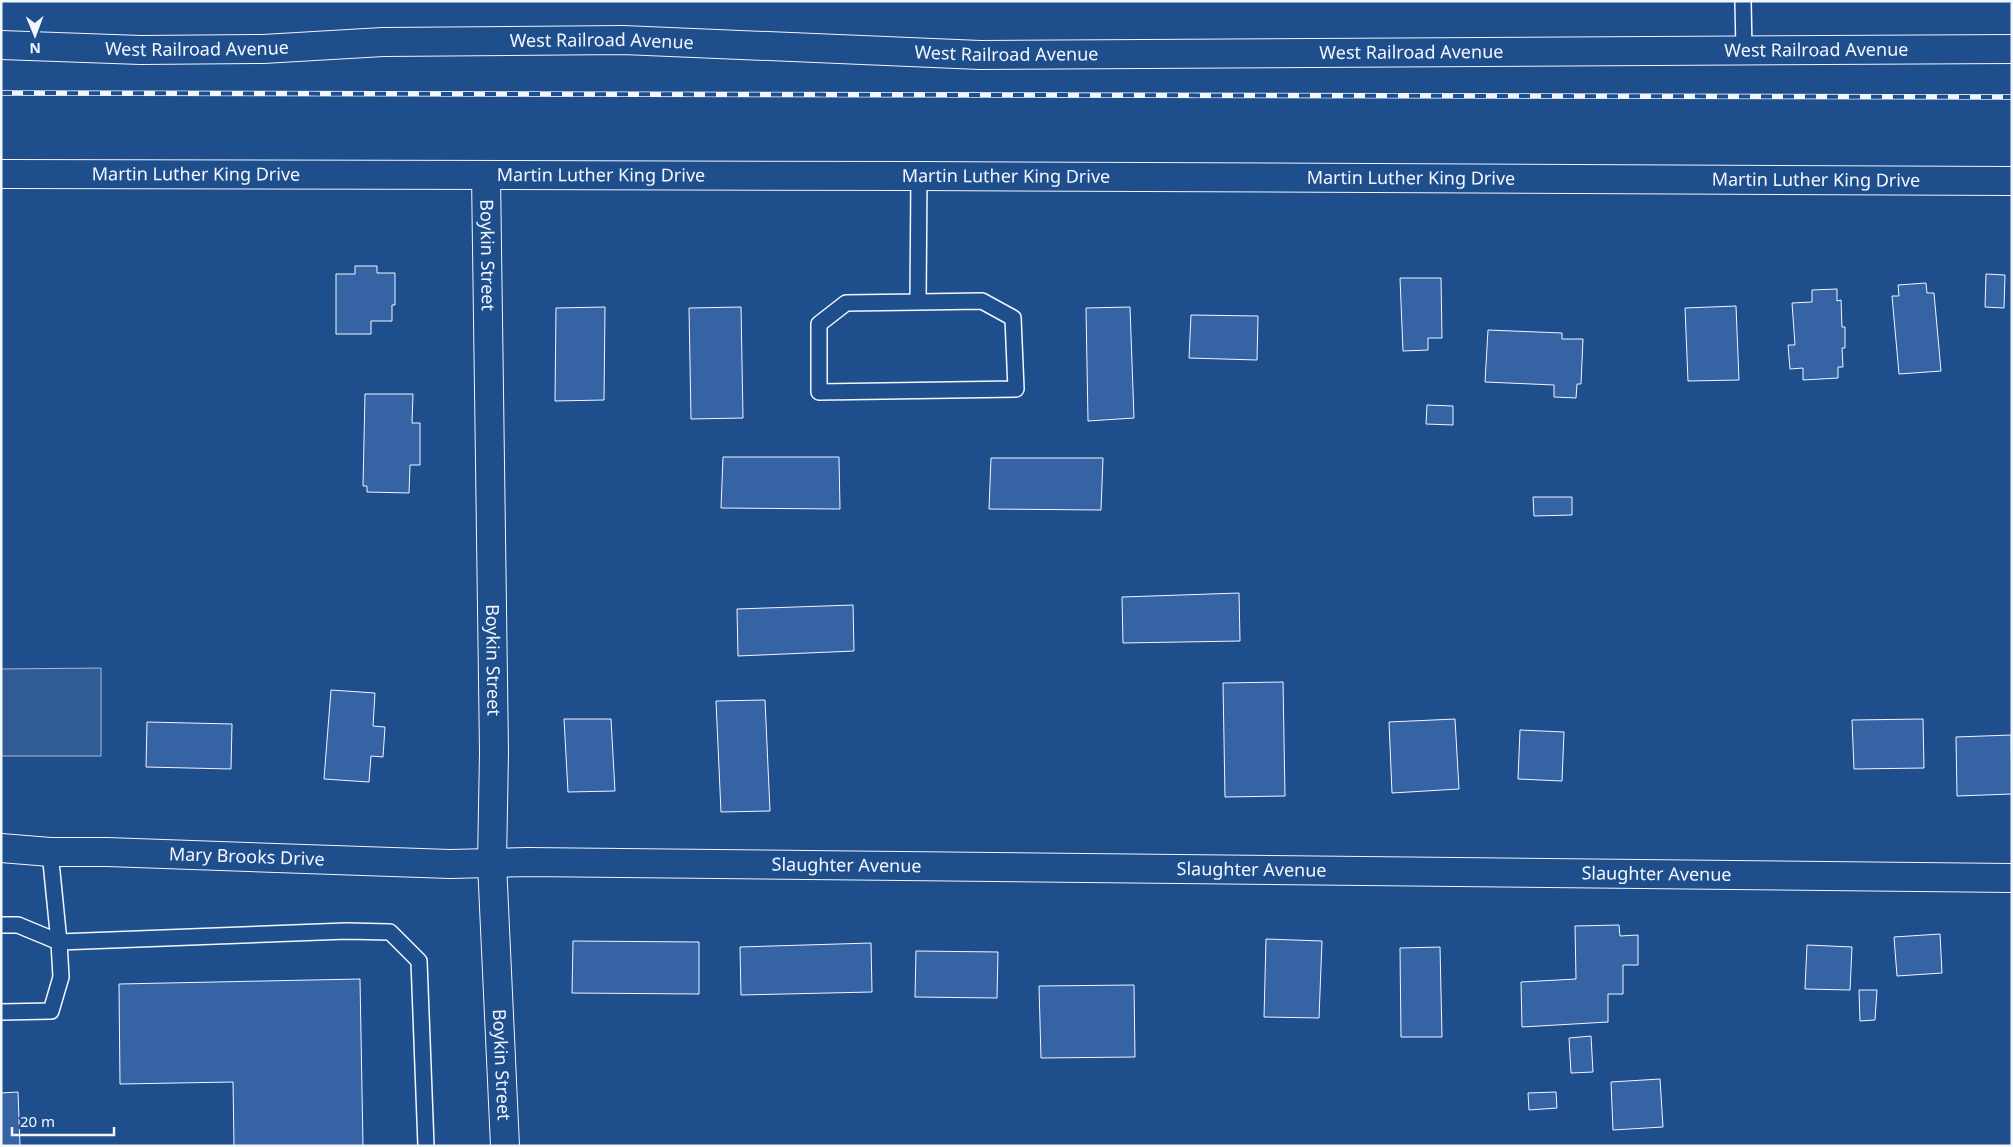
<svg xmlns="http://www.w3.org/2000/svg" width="2013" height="1147" font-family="'Noto Sans',sans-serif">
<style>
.built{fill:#305b95;stroke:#a8bbd7}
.building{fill:#3563a3;stroke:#f2f6ff}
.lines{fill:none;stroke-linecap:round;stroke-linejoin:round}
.service-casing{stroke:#f2f6ff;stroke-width:18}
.minor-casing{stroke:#f2f6ff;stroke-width:30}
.secondary-casing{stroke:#f2f6ff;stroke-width:30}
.service{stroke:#1f4e8c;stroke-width:15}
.minor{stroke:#1f4e8c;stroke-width:28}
.secondary{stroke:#1f4e8c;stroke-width:28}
.rail-casing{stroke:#f2f6ff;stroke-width:5.5}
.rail{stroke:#1f4e8c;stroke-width:4;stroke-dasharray:11;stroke-linecap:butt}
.labels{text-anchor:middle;stroke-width:4;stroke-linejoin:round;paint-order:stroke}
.street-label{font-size:18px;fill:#f2f6ff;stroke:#1f4e8c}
</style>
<rect width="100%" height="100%" fill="#1f4e8c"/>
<!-- built -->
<path class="built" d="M101,668V756H1V669Z"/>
<!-- building -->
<path class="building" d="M355,266H377V273H395V305H392V321H371V334H336V274H355Z
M1986,274L2005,275L2004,308L1985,307Z
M1400,278H1441L1442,338H1428V350L1403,351Z
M1926,283L1927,293H1934L1941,371L1899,374L1892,296H1899L1898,285Z
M1837,289V301L1841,300L1842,327H1845V348H1842L1843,367H1838V378L1803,380V368L1790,369L1788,345H1795L1792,303L1812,302V290Z
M1736,306L1739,380L1688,381L1685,308Z
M605,307L604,400L555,401L556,308Z
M741,307L743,418L691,419L689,308Z
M1130,307L1134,418L1088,421L1086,308Z
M1191,315L1258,316L1257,360L1189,358Z
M1488,330L1562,333V339H1583L1581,384H1577L1576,398L1554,397V385L1485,382Z
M365,394H413L412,423H420V465H410L409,493L367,492V486H363Z
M1427,405L1453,406V425L1426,424Z
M723,457H839L840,509L721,508Z
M991,458H1103L1101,510L989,509Z
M1533,497H1572V515L1534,516Z
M1239,593L1240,641L1123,643L1122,597Z
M853,605L854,651L738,656L737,609Z
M1283,682L1285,796L1225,797L1223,683Z
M331,690L375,693L373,726L385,727L383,757L371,756L369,782L324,779Z
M765,700L770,811L721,812L716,701Z
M564,719H611L615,791L568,792Z
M1455,719L1459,789L1392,793L1389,722Z
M1923,719L1924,768L1854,769L1852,720Z
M147,722L232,724L231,769L146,767Z
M1520,730L1564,732L1562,781L1518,779Z
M2011,735L2012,794L1957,796L1956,737Z
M1619,925L1620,936L1638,935V965H1623V994H1608V1022L1522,1027L1521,982L1576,979L1575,926Z
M1940,934L1942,973L1897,976L1894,937Z
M1266,939L1322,941L1319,1018L1264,1017Z
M573,941L699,942V994L572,993Z
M871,943L872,992L741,995L740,947Z
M1807,945L1852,947L1850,990L1805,989Z
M1440,947L1442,1037H1401L1400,948Z
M916,951L998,952L997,998L915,997Z
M360,979L363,1146H234L233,1082L120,1084L119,984Z
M1134,985L1135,1057L1041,1058L1039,986Z
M1859,990H1877L1875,1020L1860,1021Z
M1591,1036L1593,1072L1571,1073L1569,1038Z
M1660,1079L1663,1127L1613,1130L1611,1082Z
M18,1092L20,1146H1V1093Z
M1556,1092L1557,1108L1529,1110L1528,1093Z"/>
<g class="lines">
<defs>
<path id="service" d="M1743,1L1744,51
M918,302L846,303L819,324V392L1016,389L1013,318L982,301L918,302L919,176
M50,852L59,942L346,931L390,932L419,961L426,1146
M1,925H18L59,942L61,977L51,1011L1,1012"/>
<g id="minor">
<path id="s1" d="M1,45L141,50L263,49L383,42L623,40L980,55L2012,49"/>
<path id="s2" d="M486,175L494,752L492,863L505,1146"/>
<path id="s3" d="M1,848L50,852H107L450,864L528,862L2012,878"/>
</g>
<g id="secondary">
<path id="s4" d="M1,174L919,176L2012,181"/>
</g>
</defs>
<!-- service casing -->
<use href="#service" class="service-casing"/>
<!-- minor casing -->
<use href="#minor" class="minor-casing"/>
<!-- secondary casing -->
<use href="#secondary" class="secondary-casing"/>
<!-- service -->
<use href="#service" class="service"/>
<!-- minor -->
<use href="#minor" class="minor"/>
<!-- secondary -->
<use href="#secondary" class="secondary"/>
<defs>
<path id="rail" d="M1,93L2012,97"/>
</defs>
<!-- rail casing -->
<use href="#rail" class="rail-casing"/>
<!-- rail -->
<use href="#rail" class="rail"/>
</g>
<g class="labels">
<!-- street labels -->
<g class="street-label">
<text dy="6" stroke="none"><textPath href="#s1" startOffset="601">West Railroad Avenue</textPath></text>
<text dy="6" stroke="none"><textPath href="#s1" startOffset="196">West Railroad Avenue</textPath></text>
<text dy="6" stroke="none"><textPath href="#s1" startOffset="1816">West Railroad Avenue</textPath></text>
<text dy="6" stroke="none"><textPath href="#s1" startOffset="1411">West Railroad Avenue</textPath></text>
<text dy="6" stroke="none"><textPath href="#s1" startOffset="1006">West Railroad Avenue</textPath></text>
<text dy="6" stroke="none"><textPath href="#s4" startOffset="195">Martin Luther King Drive</textPath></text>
<text dy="6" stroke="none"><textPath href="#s4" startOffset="600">Martin Luther King Drive</textPath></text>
<text dy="6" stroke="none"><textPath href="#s4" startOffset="1005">Martin Luther King Drive</textPath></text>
<text dy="6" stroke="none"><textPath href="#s4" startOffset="1410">Martin Luther King Drive</textPath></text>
<text dy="6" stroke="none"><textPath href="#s4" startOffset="1815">Martin Luther King Drive</textPath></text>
<text dy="6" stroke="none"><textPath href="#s2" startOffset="80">Boykin Street</textPath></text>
<text dy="6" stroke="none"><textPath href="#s2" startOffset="485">Boykin Street</textPath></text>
<text dy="6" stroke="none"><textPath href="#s3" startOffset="246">Mary Brooks Drive</textPath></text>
<text dy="6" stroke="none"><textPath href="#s3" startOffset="846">Slaughter Avenue</textPath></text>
<text dy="6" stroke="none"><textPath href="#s3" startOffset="1251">Slaughter Avenue</textPath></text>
<text dy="6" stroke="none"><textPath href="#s3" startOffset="1656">Slaughter Avenue</textPath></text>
<text dy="6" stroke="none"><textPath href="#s2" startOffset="890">Boykin Street</textPath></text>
</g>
</g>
<!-- border -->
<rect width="2013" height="1147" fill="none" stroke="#f2f6ff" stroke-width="5"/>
<!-- north arrow -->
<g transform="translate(35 35) rotate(179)" stroke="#1f4e8c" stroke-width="4" paint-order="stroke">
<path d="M0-4L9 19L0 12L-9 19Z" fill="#f2f6ff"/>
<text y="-8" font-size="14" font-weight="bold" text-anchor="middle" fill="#f2f6ff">N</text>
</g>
<!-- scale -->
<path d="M12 1127v8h102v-8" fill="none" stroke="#f2f6ff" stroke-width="2.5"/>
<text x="20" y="1127" font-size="15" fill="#f2f6ff" stroke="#1f4e8c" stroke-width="4" paint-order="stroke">20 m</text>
</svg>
